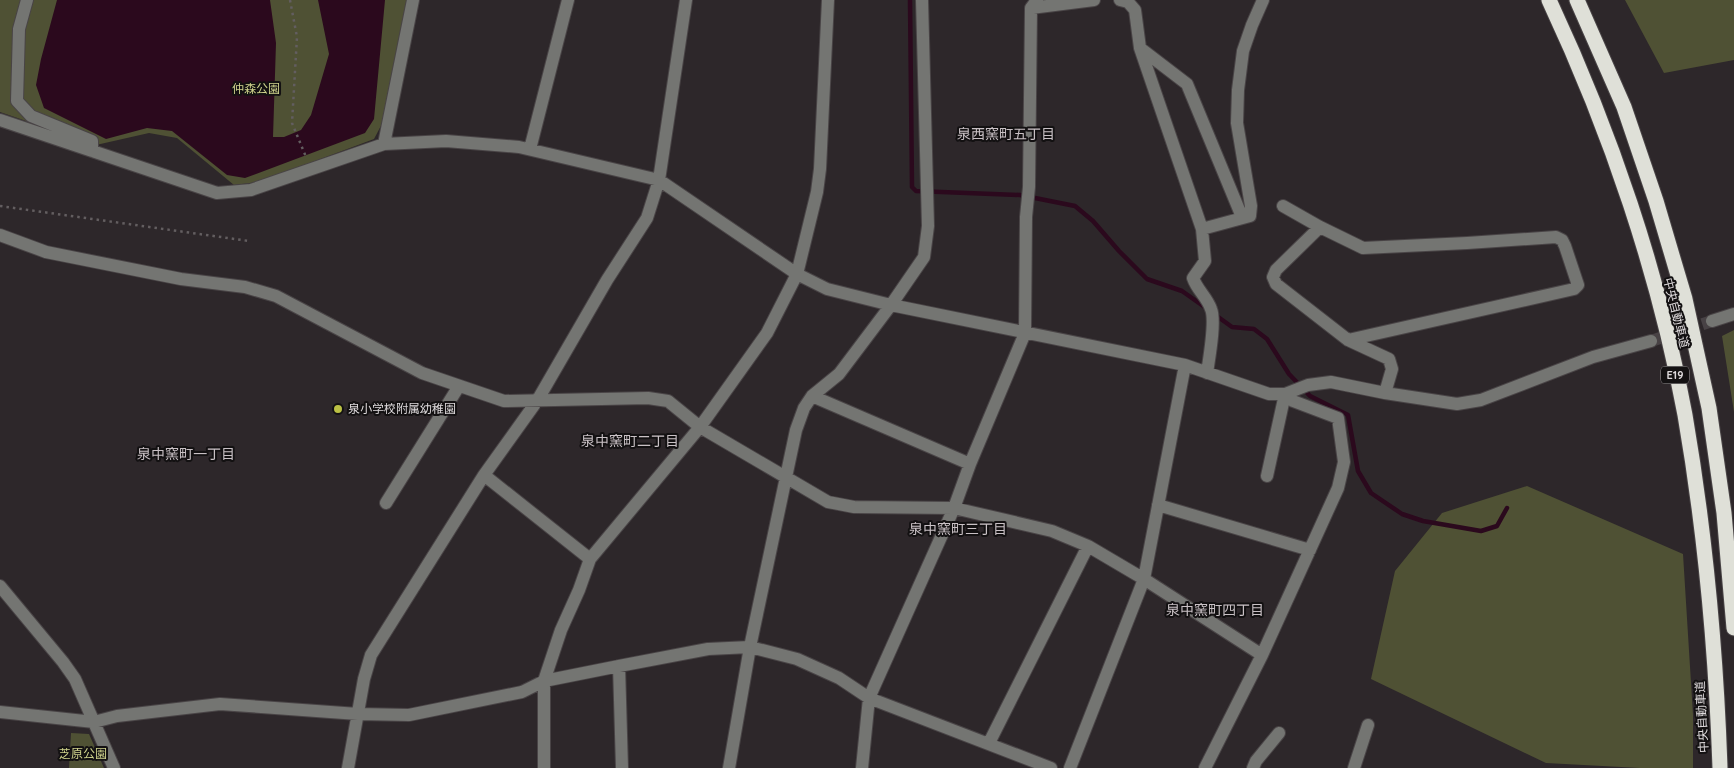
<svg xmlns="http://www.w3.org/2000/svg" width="1734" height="768" font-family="Quicksand,'Noto Sans JP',sans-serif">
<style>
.green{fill:#4f5134}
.water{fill:#2b091d}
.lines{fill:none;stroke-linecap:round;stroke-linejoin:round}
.stream{stroke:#2b091d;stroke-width:4.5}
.minor-tunnel{stroke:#484245;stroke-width:12;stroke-dasharray:12 6;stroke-linecap:butt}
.minor-casing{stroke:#494446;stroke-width:14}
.highway-casing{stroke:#494446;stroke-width:17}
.path{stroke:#635e60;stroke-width:2.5;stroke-dasharray:2.5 4;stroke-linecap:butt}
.minor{stroke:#747572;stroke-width:12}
.highway{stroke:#dfe0d8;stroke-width:15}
.poi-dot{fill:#bbc044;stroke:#131112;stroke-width:2}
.labels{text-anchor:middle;stroke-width:4;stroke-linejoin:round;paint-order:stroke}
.shield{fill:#131112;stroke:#a19e9f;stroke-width:1}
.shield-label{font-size:11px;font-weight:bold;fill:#dedadc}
.park-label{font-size:12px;fill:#cfd38c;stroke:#131112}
.street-label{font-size:12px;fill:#dedadc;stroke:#131112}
.poi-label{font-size:12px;fill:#dedadc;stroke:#131112;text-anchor:start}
.neighbourhood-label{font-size:14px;fill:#c9c1c5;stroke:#131112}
</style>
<rect width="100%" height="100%" fill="#2d272a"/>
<!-- green -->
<path class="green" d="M0,0H409L384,120L374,139L259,182L234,185L177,138L149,133L96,145L0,112Z
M1625,0H1734V60L1664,73Z
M1734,330V412L1722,336Z
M1527,486L1683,554L1693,715V768H1640L1546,763L1371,679L1395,571L1442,513Z
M71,733L89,734L104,768H69Z"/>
<!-- water -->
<path class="water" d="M57,0H270L276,43L273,137H284L301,130L311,115L329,54L318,0H385L374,119L365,133L245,178L227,175L172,131L147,128L106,139L44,108L36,85L41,59Z"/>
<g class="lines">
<!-- stream -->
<path class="stream" d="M910,0L912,187L916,191L1020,195L1075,206L1093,221L1119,251L1147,279L1182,291L1206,308
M1214,314L1232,327L1254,329L1267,339L1289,374L1310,396L1348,415L1358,471L1371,493L1402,514L1423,521L1481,531L1497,526L1507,508"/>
<!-- minor-tunnel -->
<path class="minor-tunnel" d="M1651,341L1712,321"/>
<defs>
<path id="minor" d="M27,0L19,29L17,101L31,116L92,141V151
M1120,0L1128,2L1135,10L1140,48L1202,229L1205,261L1193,278C1197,290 1207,297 1211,309C1216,321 1209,359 1207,373
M1031,8L1094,0
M1140,48L1187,84L1242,217
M0,120L217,193L251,190L384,144L446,141L519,147L659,180L797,274L827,289L891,305L1185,365L1269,394H1285L1308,385L1331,382L1385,393L1457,404L1481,400L1593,357L1651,341
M384,144L413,0
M530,149L568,0
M1283,206L1320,227L1363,248L1467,243L1556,237L1562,240L1565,246L1578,285L1574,289L1348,340
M1320,227L1276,270L1273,277L1276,284L1348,340L1389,359L1392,369L1385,393
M1202,229L1250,216L1251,206L1237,123L1238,90L1243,51L1252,25L1263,0
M0,235L46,252L181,279L245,287L276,296L422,373L504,401L648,398L668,401L700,427L828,502L854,507L954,508L1052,531L1088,546L1144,579L1262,655
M1712,321L1734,314
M812,396L970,464
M484,475L590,559
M1267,476L1285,394
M386,503L459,386
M1158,505L1310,550
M0,586L63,662L75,679L114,768
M619,666L622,768
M0,712L94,722L117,716L220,704L358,714L409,715L522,692L544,681L619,666L708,649L750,647L797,659L839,678L869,698L1051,768
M989,743L1088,546
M348,768L364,679L371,655L484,475L537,401L607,280L647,218L659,180L686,0
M544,768V681L561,630L579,590L590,559L700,427L767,333L797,274L817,192L820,169L828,0
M729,768L750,647L796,430L804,408L812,396L839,374L891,305L924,257L928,226L922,0
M862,768L869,698L954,508L970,464L1025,333L1026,217L1029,187L1031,8L1037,0
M1070,768L1144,579L1185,365
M1205,768L1262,655L1338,488L1344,462L1338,418L1293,401L1285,394
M1253,768L1256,761L1279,733
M1354,768L1368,725"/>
<path id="highway" d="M1549,0C1610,130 1659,274 1685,415C1705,531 1716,650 1720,768
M1577,0L1624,107L1656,201L1685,299L1709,408L1724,513L1734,628"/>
</defs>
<!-- minor casing -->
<use href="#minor" class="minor-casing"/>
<!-- highway casing -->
<use href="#highway" class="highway-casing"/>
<!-- path -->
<path class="path" d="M290,0L297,37L292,123L306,157
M0,206L249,241"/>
<!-- minor -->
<use href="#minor" class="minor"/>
<!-- highway -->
<use href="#highway" class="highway"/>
</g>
<!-- markers -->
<circle class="poi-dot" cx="338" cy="409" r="5"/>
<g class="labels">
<!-- shield labels -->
<rect class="shield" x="1661" y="366.5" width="28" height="17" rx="4"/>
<g class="shield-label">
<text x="1675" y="379">E19</text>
</g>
<!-- park labels -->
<g class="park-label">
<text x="256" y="93">仲森公園</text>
<text x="83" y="758">芝原公園</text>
</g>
<!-- street labels -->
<g class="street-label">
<text transform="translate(1676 313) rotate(76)" y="4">中央自動車道</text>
<text transform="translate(1702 717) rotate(-93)" y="4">中央自動車道</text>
</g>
<!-- poi labels -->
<g class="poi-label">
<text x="348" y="413">泉小学校附属幼稚園</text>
</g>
<!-- neighbourhood labels -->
<g class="neighbourhood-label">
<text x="1006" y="139">泉西窯町五丁目</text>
<text x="630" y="446">泉中窯町二丁目</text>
<text x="186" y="459">泉中窯町一丁目</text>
<text x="958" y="534">泉中窯町三丁目</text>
<text x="1215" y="615">泉中窯町四丁目</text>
</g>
</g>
</svg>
